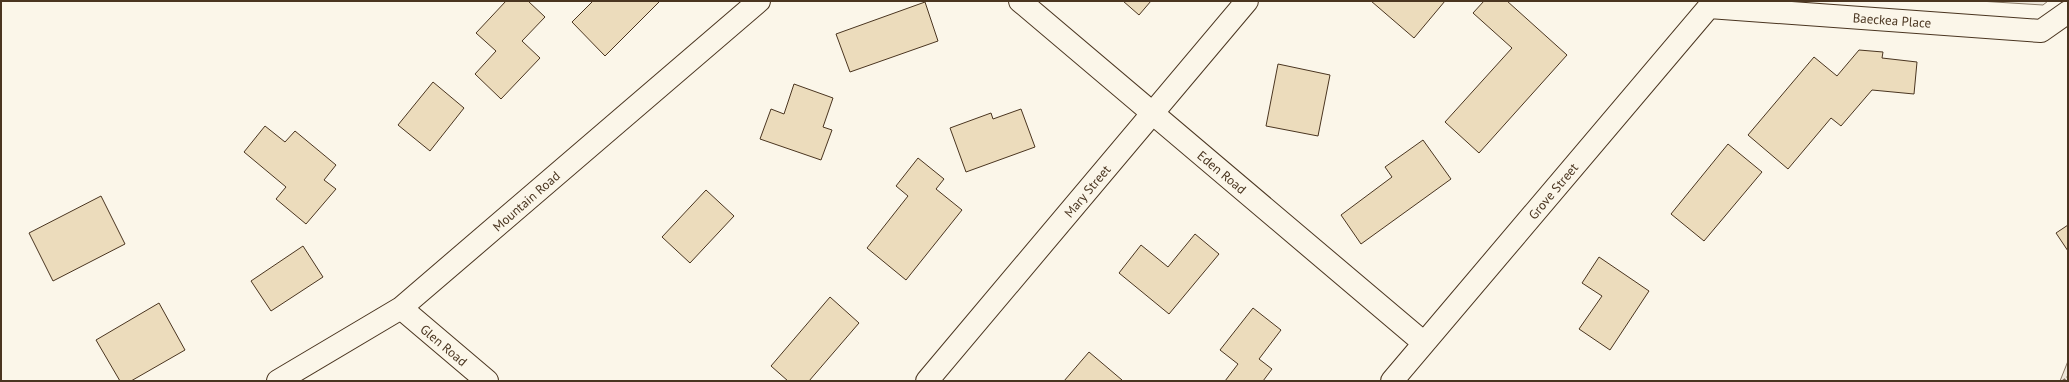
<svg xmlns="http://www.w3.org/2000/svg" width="2069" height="382" font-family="'PT Sans',sans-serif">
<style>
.green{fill:#ede6d9;stroke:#887966}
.building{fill:#ecdcbc;stroke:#4a3520}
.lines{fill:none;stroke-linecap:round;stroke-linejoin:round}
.minor-casing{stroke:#4a3520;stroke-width:24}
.path{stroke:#7f6f5c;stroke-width:2.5;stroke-dasharray:3 2;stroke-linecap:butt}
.minor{stroke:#fbf6e9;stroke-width:22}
.labels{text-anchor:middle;stroke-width:3;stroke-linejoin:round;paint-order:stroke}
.street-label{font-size:13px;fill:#4a3520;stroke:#fbf6e9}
</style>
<rect width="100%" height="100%" fill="#fbf6e9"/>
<!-- green -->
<path class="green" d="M1979,1H2048L2043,5Z
M2068,361V381H2060Z"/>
<!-- building -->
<path class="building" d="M506,1H528L545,17L522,41L540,58L501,99L475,74L496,51L476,33Z
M593,1H660L605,56L572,22Z
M1123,1H1151L1139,15Z
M1371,1H1445L1414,38Z
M1484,1H1507L1567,55L1479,153L1445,122L1512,48L1473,13Z
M925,2L938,41L850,72L836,34Z
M1859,50L1883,52L1882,58L1917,62L1914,94L1872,90L1841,126L1831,118L1788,169L1748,135L1814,57L1837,76Z
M1278,64L1330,75L1318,136L1266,126Z
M433,82L464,108L430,151L398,125Z
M794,84L833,98L823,127L832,130L821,160L760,139L771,109L784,114Z
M1021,109L1035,147L966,172L950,128L991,113L993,119Z
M265,126L285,142L295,131L336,165L324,180L336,189L306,224L276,199L286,187L244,152Z
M1423,140L1451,179L1361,244L1341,215L1392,177L1385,167Z
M1728,144L1762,172L1704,241L1671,214Z
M918,158L944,179L936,189L962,210L906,280L867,248L908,196L896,186Z
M706,190L734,216L690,263L662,237Z
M101,196L125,244L53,281L29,233Z
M2068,225V251L2056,233Z
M1195,234L1219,254L1169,314L1119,273L1141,245L1168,267Z
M303,246L323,277L271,311L251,281Z
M1599,257L1649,291L1610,350L1579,329L1602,296L1582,283Z
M830,297L859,323L809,381H788L771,366Z
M159,303L185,350L131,381H120L96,340Z
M1253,308L1281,330L1259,359L1272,369L1263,381H1225L1238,364L1220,350Z
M1089,352L1122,380L1121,381H1064Z"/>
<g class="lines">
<defs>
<path id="minor" d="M1020,1L1424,343
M1709,7L2041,31L2068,12
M401,308L487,381
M278,381L401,308L759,1
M927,381L1247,1
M1392,381L1714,1"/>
</defs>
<!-- minor casing -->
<use href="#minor" class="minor-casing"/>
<!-- path -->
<path class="path" d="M2063,381L2068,377"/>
<!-- minor -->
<use href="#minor" class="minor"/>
</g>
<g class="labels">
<!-- street labels -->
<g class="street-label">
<text transform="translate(1892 20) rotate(4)" y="5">Baeckea Place</text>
<text transform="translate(1222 172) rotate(40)" y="5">Eden Road</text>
<text transform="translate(1087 191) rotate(-50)" y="5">Mary Street</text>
<text transform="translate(1553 191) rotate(-50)" y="5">Grove Street</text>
<text transform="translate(526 201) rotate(-41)" y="5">Mountain Road</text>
<text transform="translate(444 345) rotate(40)" y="5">Glen Road</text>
</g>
</g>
<!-- border -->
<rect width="2069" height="382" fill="none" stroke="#4a3520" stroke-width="4"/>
</svg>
